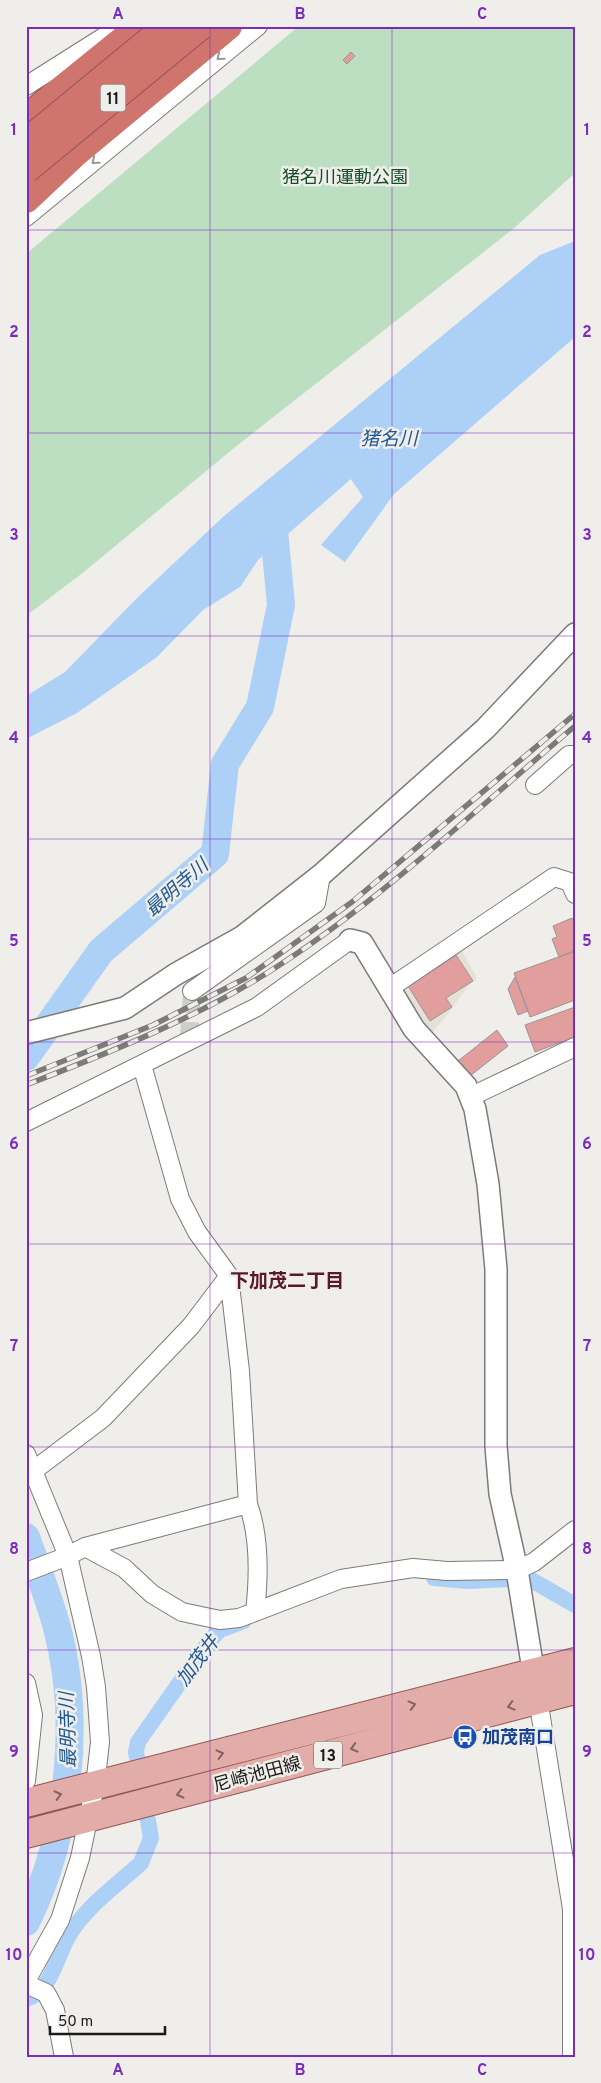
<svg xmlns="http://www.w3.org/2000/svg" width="601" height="2083" font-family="Overpass,'Noto Sans JP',sans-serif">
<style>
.built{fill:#e5e1d7}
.green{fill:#bcdec1}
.water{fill:#add0f6}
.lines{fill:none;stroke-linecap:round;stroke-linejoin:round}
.canal{stroke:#add0f6;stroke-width:16}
.river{stroke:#add0f6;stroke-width:28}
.building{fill:#e29e9c;stroke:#999696}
.minor-tunnel{stroke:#cfcecc;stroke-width:18;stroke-dasharray:18 9;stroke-linecap:butt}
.minor-casing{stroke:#7c7b79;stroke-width:20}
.tertiary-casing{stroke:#7c7b79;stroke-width:24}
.primary-casing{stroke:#905550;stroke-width:30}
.motorway-casing{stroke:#905550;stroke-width:30}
.minor{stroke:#fff;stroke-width:18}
.tertiary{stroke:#fff;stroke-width:21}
.primary{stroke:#e2aca8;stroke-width:28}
.motorway{stroke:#cf756e;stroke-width:28}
.rail-casing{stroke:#7c7b79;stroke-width:5.5}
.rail{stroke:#efeeeb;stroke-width:4;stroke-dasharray:11;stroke-linecap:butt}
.motorway-bridge-casing{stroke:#905550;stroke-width:30;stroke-linecap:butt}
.motorway-bridge{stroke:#cf756e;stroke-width:28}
.oneway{stroke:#989898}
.oneway2{stroke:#7e6360}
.grid{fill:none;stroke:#7b2cbf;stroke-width:1;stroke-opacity:0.55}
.labels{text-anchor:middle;stroke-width:5;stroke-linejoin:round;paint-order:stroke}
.shield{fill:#efeeeb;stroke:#5b5a58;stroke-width:1}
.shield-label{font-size:16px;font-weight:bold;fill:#1b1a19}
.park-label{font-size:18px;fill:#144d25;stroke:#efeeeb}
.transit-label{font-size:18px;font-weight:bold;fill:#164399;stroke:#efeeeb;text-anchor:start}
.street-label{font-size:18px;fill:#1b1a19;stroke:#efeeeb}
.water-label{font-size:19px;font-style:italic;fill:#1e5892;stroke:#efeeeb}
.neighbourhood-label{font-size:19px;font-weight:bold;fill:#5a172f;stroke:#efeeeb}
.neatline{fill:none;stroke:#7b2cbf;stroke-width:2}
.grid-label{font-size:16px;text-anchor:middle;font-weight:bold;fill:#7b2cbf}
</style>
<rect width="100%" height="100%" fill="#efeeeb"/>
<!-- built -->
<path class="built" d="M460,948L477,978L468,986L444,1019L429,1036L400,985Z"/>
<!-- green -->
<path class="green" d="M299,26H575V173L513,229L234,448L85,571L26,616V254Z"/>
<!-- water -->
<path class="water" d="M575,241V337L394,494L345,562L321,545L363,497L351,479L258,560L240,587L203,610L157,657L77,713L26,739V696L65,672L137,598L224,516L540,255Z"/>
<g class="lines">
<!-- canal -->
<path class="canal" d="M434,1578L468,1581L528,1578L575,1605
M26,1999C50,1993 57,1956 68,1937C85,1907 117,1885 141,1863L151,1838L136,1752L138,1742L209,1641L220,1630L244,1621"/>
<!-- river -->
<path class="river" d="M26,1057L101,951L215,854L225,764L260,707L281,605L272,509
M26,1537C36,1566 48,1595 56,1624C82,1719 70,1834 26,1922"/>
</g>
<!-- building -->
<path class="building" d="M351,52L355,56L347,64L343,60Z
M572,918L575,926V951L559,957L552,939L557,937L553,926Z
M575,951V1000L530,1017L514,973Z
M456,955L473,981L446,998L452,1007L430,1021L408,986Z
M515,977L528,1011L518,1015L508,989Z
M575,1007V1037L535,1052L525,1025Z
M497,1030L508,1046L470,1076L458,1061Z"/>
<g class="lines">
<!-- minor-tunnel -->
<path class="minor-tunnel" d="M189,1040L192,991"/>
<defs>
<path id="minor" d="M26,86L121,26
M26,217L258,26
M535,785L569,755H575
M391,987L554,877L570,882L575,894
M192,991L316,903L321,875
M472,1096L575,1047
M26,1122L257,1007L350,940
M26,1454L68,1556L85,1547L248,1504L240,1371L229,1276L197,1232L180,1199L142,1065
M33,1471L103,1418L191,1326L229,1276
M248,1504C260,1537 259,1577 255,1612
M85,1547L124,1568L152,1594L182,1612L220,1620L239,1618L341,1579L413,1568L447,1571L517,1570L534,1562L575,1530
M26,1572L68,1556L91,1656L96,1687L100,1742L95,1786L80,1858L60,1920L26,1981
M26,1683L33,1715L26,1781
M538,1699L572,1909V2057
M26,1984L46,1993L55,2010L64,2057"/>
<path id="tertiary" d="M350,940L362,943L414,1029L466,1086L475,1109L488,1184L496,1269V1446L500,1494L517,1570L536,1688
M26,1033L125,1008L176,974L242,937L321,875L485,729L575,634"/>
<path id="primary" d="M26,1803L575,1662
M26,1834L575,1690"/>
<path id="motorway" d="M26,119L141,26
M26,199L75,153L228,26"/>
</defs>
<!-- minor casing -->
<use href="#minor" class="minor-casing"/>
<!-- tertiary casing -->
<use href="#tertiary" class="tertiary-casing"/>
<!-- primary casing -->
<use href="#primary" class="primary-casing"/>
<!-- motorway casing -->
<use href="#motorway" class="motorway-casing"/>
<!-- minor -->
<use href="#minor" class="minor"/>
<!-- tertiary -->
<use href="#tertiary" class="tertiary"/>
<!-- primary -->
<use href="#primary" class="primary"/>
<!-- motorway -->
<use href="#motorway" class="motorway"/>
<defs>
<path id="rail" d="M26,1076L153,1025L246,978L352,902L575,714
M26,1085C113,1051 200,1017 278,966C382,899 480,806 575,726"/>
</defs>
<!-- rail casing -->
<use href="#rail" class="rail-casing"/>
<!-- rail -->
<use href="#rail" class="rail"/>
<defs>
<path id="motorway-bridge" d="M26,143L168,26
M26,169L200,26"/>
</defs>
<!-- motorway-bridge casing -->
<use href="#motorway-bridge" class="motorway-bridge-casing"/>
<!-- motorway-bridge -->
<use href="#motorway-bridge" class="motorway-bridge"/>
</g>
<!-- one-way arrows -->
<defs><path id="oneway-chevron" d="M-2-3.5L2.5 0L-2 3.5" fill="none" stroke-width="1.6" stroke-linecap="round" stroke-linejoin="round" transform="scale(1.25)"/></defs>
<g class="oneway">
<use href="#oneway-chevron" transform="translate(220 57) rotate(141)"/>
<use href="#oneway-chevron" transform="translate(95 161) rotate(141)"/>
</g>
<g class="oneway2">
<use href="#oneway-chevron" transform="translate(412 1705) rotate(-15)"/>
<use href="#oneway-chevron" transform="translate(511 1706) rotate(165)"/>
<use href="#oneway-chevron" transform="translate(354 1748) rotate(165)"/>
<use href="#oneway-chevron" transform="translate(220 1754) rotate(-14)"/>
<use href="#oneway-chevron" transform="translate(180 1794) rotate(166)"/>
<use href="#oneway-chevron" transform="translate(58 1795) rotate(-14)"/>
</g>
<!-- grid -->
<path class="grid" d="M210,26V2057M392,26V2057M26,230H575M26,433H575M26,636H575M26,839H575M26,1042H575M26,1244H575M26,1447H575M26,1650H575M26,1853H575"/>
<!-- icons -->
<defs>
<symbol id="bus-disc" viewBox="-11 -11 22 22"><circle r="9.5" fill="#1a4fb4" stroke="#efeeeb"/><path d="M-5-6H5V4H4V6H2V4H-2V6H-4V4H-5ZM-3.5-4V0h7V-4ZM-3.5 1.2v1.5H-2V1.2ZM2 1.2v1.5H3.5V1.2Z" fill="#fff"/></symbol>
</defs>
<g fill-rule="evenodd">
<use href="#bus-disc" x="451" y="1723" width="28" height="28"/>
</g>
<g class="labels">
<!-- shield labels -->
<g class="shield">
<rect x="100.5" y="84.5" width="25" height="27" rx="4"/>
<rect x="314" y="1741.5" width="28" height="27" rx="4"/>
</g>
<g class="shield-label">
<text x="113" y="104">11</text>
<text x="328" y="1761">13</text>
</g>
<!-- park labels -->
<g class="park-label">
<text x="345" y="183">猪名川運動公園</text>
</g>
<!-- transit labels -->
<g class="transit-label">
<text x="482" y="1743">加茂南口</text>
</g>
<!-- street labels -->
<g class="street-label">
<text transform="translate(257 1774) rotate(-15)" y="6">尼崎池田線</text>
</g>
<!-- water labels -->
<g class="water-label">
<text x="389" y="445">猪名川</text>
<text transform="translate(176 887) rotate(-41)" y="7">最明寺川</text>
<text transform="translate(197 1660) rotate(-53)" y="7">加茂井</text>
<text transform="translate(67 1730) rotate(-92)" y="7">最明寺川</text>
</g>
<!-- neighbourhood labels -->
<g class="neighbourhood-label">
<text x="287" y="1287">下加茂二丁目</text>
</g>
</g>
<!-- border -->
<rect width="601" height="2083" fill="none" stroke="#efeeeb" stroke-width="55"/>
<!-- scale -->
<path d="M50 2026v8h115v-8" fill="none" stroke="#1b1a19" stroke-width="2.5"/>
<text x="58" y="2026" font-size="15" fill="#1b1a19" stroke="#efeeeb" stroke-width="4" paint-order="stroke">50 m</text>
<rect x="28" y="28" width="546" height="2028" class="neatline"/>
<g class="grid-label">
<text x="118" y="19">A</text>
<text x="300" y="19">B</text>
<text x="482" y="19">C</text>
<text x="14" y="135">1</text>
<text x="587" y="135">1</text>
<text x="14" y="337">2</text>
<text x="587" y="337">2</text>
<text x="14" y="540">3</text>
<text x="587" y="540">3</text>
<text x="14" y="743">4</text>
<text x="587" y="743">4</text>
<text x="14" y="946">5</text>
<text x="587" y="946">5</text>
<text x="14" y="1149">6</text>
<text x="587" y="1149">6</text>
<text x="14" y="1351">7</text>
<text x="587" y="1351">7</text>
<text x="14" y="1554">8</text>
<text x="587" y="1554">8</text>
<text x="14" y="1757">9</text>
<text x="587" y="1757">9</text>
<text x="14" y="1960">10</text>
<text x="587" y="1960">10</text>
<text x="118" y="2075">A</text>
<text x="300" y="2075">B</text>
<text x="482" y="2075">C</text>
</g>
</svg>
